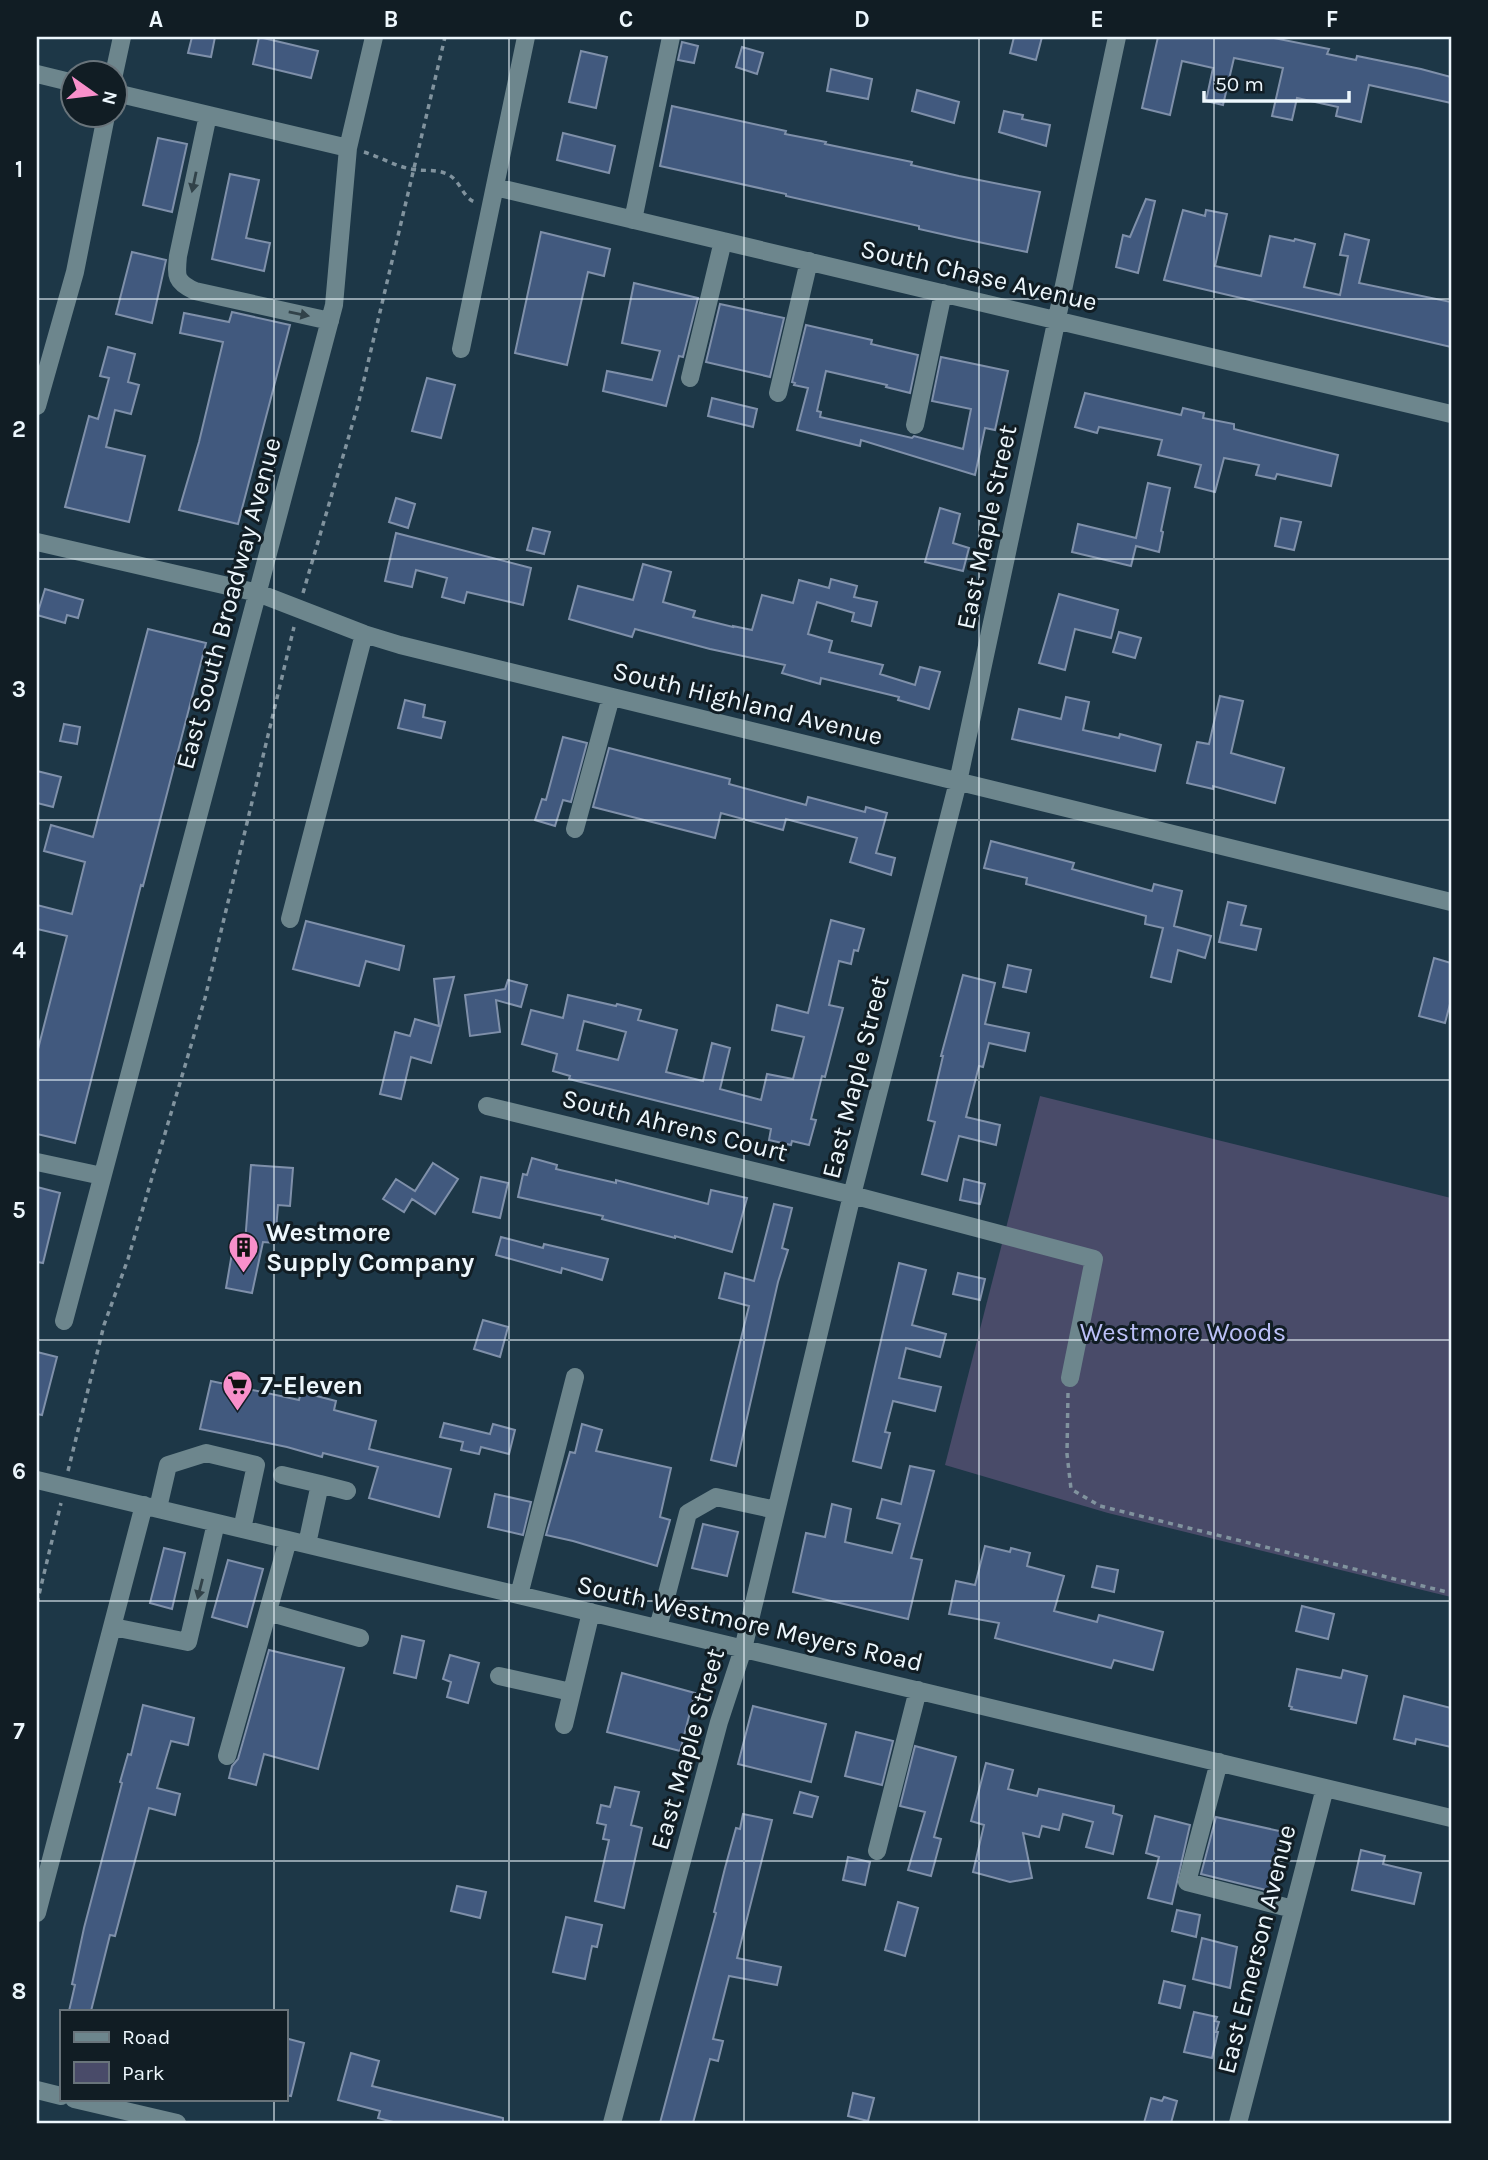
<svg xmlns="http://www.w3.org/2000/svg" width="1488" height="2160" font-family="Karla,sans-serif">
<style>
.green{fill:#494b69}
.building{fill:#41597e;stroke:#7f90aa;stroke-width:2;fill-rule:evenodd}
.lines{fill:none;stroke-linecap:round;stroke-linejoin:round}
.path{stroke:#81939e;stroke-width:3.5;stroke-dasharray:5 5;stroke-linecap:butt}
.minor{stroke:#6d868d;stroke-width:18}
.oneway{fill:#314249}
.grid{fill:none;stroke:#edf7fd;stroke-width:2;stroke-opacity:0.55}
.labels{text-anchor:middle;stroke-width:6;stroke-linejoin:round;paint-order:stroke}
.street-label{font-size:26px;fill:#edf7fd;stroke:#111d24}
.poi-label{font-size:26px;font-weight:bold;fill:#edf7fd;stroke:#111d24;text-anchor:start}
.park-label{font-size:26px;fill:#bcc0f7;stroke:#111d24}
.neatline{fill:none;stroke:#edf7fd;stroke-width:2.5}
.grid-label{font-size:23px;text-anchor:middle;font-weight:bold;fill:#edf7fd}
</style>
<rect width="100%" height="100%" fill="#1d3747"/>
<!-- green -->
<path class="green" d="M1040,1096L1451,1198V1597L1108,1513L945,1465Z"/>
<!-- building -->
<path class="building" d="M192,37H215L211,57L188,53Z
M259,37L318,51L311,78L253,64Z
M1014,37H1042L1036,60L1010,53Z
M1158,37H1269L1329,49L1327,54L1356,60L1357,56L1421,69L1451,77V103L1369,85L1361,122L1336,116L1338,107L1297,98L1292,120L1272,116L1283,68L1234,58L1223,105L1206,101L1213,68L1182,61L1170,115L1142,108Z
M682,42L698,46L694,63L678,60Z
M742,47L763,53L757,74L736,67Z
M581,51L607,57L596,108L569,102Z
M831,69L872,79L868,99L827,91Z
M917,90L959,102L954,123L912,111Z
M672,106L786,131L785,134L826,142L825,144L912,162L911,165L959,176L1040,192L1027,252L959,238L919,229V226L786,196V194L660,166Z
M1004,111L1023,115L1022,119L1050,125L1046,146L999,132Z
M563,133L615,146L609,173L557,160Z
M158,138L187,144L172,212L143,205Z
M230,174L259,180L246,238L270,243L264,271L212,259Z
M1146,199L1155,201L1138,273L1116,267L1123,235L1130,237Z
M1183,210L1205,216L1206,210L1227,214L1215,266L1261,276L1270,236L1294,241L1295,239L1315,244L1304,287L1340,295L1348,256L1340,255L1345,234L1369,240L1359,283L1451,302V347L1164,280Z
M541,232L610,249L604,276L588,272L567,365L515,353Z
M132,252L166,260L152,323L116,314Z
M634,283L698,298L683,357L679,356L666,406L603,391L607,371L652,380L660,351L622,343Z
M720,304L784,318L770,377L706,362Z
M232,312L290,325L238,524L179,510L199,442L223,342L180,333L184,313L229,322Z
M806,325L872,340L871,344L918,355L910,393L886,387L887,385L826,371L817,411L821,412L820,417L912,438L914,436L963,449L971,409L932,401L941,357L1008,371L995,430L985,428L975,475L861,440L860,446L797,430L808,388L794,385L795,383L792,382Z
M108,347L135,354L128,382L139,385L131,414L115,410L106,447L145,456L129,522L65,507L89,416L98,419L109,378L100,376Z
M427,378L455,385L441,438L412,431Z
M1085,393L1181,415L1183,408L1204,413L1203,418L1234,424V429L1338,455L1331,486L1277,474L1275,479L1256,475L1259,465L1224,458L1215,492L1195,487L1201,465L1158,455L1162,440L1099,427L1097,433L1075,427Z
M712,398L757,409L753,427L708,416Z
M1148,483L1170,488L1161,531L1163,532L1159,552L1136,546L1131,566L1072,552L1078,524L1136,538Z
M396,498L415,504L408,528L389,522Z
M940,508L960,514L953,543L969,548L963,571L925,562Z
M1281,518L1301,522L1294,550L1275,546Z
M533,528L550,532L544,554L527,550Z
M396,533L531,568L523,605L467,592L464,603L442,597L447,578L416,570L412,587L385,581Z
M643,564L671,572L663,602L695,611L693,617L733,627V626L752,630L762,595L793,603L799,580L829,588L831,579L857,586L854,597L877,602L871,626L852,621L854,613L817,602L808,634L832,641L829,652L883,665L880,674L915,685L920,667L940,672L929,709L898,700L899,697L821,678L820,684L782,673L785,665L710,649L635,629L632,637L569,619L578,586L633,600Z
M45,589L83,600L78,618L67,615L65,623L37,615Z
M1059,594L1118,610L1111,638L1075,629L1065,670L1039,663Z
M148,629L206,643L143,886L141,885L75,1143L37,1134V1053L67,936L37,929V905L72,914L85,862L44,851L51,825L93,837Z
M1119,632L1141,638L1135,658L1113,652Z
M1220,696L1243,701L1231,753L1284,768L1275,803L1213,786V789L1187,783L1197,742L1209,744Z
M1066,697L1089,702L1083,730L1119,738L1120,734L1161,745L1155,771L1012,739L1019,709L1061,719Z
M405,700L425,705L423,717L445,722L441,738L398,728Z
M64,724L80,727L77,744L60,741Z
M563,737L587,743L571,802L563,800L555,826L535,820L542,799L546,800Z
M609,748L730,779L729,784L806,805L808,797L865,812L866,807L887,813L876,853L895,858L891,875L850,862L857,838L786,819L783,830L721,813L715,838L593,807Z
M37,771L61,777L53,807L37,803Z
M991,841L1074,863L1072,869L1152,891L1154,884L1182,891L1174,926L1211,936L1205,958L1178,950L1171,982L1151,977L1163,928L1145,924L1146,916L1026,884L1027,878L984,868Z
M1228,902L1246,906L1241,925L1261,929L1256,950L1219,942Z
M831,920L864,929L858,951L854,950L851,964L839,961L829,1005L843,1008L825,1077L822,1076L811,1119L816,1120L809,1145L792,1141L791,1145L769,1140L771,1129L569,1079L570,1076L553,1071L557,1054L522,1044L531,1010L563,1018L568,995L616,1006L617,1004L641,1010L638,1020L677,1030L666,1072L703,1081L712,1043L730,1048L720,1089L761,1100L767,1074L793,1079L804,1037L772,1030L777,1005L808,1013ZM584,1021L626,1032L618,1060L577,1050Z
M306,921L404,946L399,970L366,961L359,986L293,969Z
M1434,958L1451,963V1000L1445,1023L1419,1016Z
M1008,965L1031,970L1026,992L1003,987Z
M963,975L995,983L985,1024L1029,1033L1025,1051L989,1043L983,1067L979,1066L966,1117L1000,1125L996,1145L959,1136L947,1181L922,1174L935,1122L928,1120L943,1056H941Z
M454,977L431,1063L411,1057L401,1099L380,1094L395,1032L410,1036L415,1019L439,1026L434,979Z
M508,980L527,985L521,1007L496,1000L500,1032L470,1036L465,995L505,989Z
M532,1158L557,1165L556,1169L616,1183V1180L708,1204L711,1190L747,1198L732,1252L675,1236V1238L602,1219L603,1216L518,1197L523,1174L527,1175Z
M433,1163L458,1179L435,1214L412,1199L404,1212L383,1199L396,1179L415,1191Z
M251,1165L293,1168L290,1206L278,1205L275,1243L263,1242L252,1293L226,1288L232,1253L244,1256Z
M481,1177L508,1183L500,1218L473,1212Z
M964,1179L985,1184L980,1204L960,1200Z
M37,1187L60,1193L43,1263L37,1262Z
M774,1204L792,1208L782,1248L788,1250L778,1282L736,1466L711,1460L749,1306L719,1298L725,1273L754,1281Z
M501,1237L543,1248L544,1244L608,1259L602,1280L562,1268L561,1273L496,1255Z
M899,1263L926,1270L912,1325L946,1334L940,1357L906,1348L899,1378L941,1387L935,1411L893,1401L885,1432L890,1433L881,1468L853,1461Z
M958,1273L985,1279L980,1300L953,1294Z
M483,1320L508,1327L500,1357L474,1349Z
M37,1352L57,1357L42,1415L37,1414Z
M211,1381L299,1400L301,1392L336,1401L334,1410L376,1421L369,1449L451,1469L439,1517L369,1498L378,1467L323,1453L322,1457L287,1447L200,1429Z
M444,1423L490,1434L493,1424L515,1430L509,1454L481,1447L479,1454L461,1450L463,1442L440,1437Z
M582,1424L602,1430L596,1451L671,1468L660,1517L670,1520L657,1566L573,1541L546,1535L570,1452L575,1453Z
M910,1466L934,1471L911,1558L922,1560L908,1619L793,1592L806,1533L825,1537L832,1504L851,1509L845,1542L892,1553L900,1524L877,1518L882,1499L901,1504Z
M495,1494L531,1502L523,1535L488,1527Z
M703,1524L738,1532L727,1576L692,1568Z
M985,1546L1010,1552L1011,1548L1030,1553L1027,1566L1064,1576L1054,1611L1097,1622L1099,1615L1163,1632L1153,1670L1114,1660L1111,1668L995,1638L999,1623L949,1614L956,1581L975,1585Z
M164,1548L185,1553L172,1609L150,1603Z
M228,1560L263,1569L247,1627L212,1617Z
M1097,1566L1118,1570L1114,1592L1092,1587Z
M1302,1606L1334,1614L1328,1639L1296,1631Z
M402,1636L424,1641L416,1678L394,1673Z
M269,1650L344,1668L318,1769L264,1754L256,1785L229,1778L232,1766L238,1759Z
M450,1655L479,1663L468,1703L447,1697L451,1682L443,1679Z
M1297,1669L1341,1678L1343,1670L1367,1676L1356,1723L1291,1709L1292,1707L1289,1706Z
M622,1673L695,1693L680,1751L607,1732Z
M1404,1696L1451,1708V1747L1416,1739L1415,1744L1394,1739Z
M143,1705L194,1718L188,1745L171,1741L157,1788L180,1794L175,1815L149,1808L115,1936L110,1935L91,2011H69L75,1985L72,1984L84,1928L122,1783L120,1782L128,1754L131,1755Z
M753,1706L826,1724L811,1782L738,1764Z
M856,1732L893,1741L882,1785L845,1776Z
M915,1746L956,1757L934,1837L941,1839L931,1876L908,1870L925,1812L900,1806Z
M986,1763L1013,1770L1008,1789L1037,1796L1039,1789L1114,1806L1113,1813L1122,1816L1113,1854L1086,1847L1093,1822L1063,1814L1059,1830L1042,1826L1039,1837L1023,1833L1032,1878L1010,1882L973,1872L984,1825L971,1821Z
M615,1787L639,1792L631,1825L642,1828L624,1908L595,1901L609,1840L603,1839L606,1825L597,1823L601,1805L610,1807Z
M800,1792L818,1797L812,1817L794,1813Z
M743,1814L772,1820L737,1958L781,1967L777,1985L729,1976L713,2039L723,2041L718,2061L710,2059L693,2123H660L716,1913L714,1912L725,1868L736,1828L740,1829Z
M1155,1816L1190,1825L1172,1904L1148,1898L1159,1857L1146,1853Z
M1216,1817L1284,1832L1270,1891L1201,1874Z
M1361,1850L1385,1856L1383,1864L1421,1873L1414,1904L1352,1890Z
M848,1857L870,1862L865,1885L843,1880Z
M457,1886L486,1892L480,1918L451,1911Z
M898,1902L918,1908L905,1956L885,1950Z
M1177,1910L1200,1915L1196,1937L1172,1931Z
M566,1917L602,1925L597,1947L592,1946L585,1979L553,1972Z
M1202,1938L1237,1947L1230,1988L1193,1979Z
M1164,1981L1185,1986L1180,2008L1159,2003Z
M1194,2012L1217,2017L1215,2021L1219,2022L1216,2032H1218L1212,2058L1184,2052Z
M285,2038L304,2043L291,2096L285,2095Z
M351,2053L379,2061L372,2086L503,2118V2123H397L378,2118L380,2111L338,2100Z
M853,2093L874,2098L868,2121L848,2116Z
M1164,2097L1177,2101L1171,2123H1144L1151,2098L1162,2101Z"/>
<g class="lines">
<!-- path -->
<path class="path" d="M364,152C380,157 395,166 411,169C425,172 436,168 449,175C461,182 463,198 475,202
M303,593L358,405L445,37
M1068,1393L1067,1454L1071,1489L1100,1506L1451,1593
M68,1471L104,1325L128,1259L205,998L294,627
M37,1603L61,1503"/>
<!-- minor -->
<path class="minor" d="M37,74L74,83
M114,74L122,37
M116,93L348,148
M208,115L178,256C176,276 175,282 195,291L330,321
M495,187L1451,414
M633,220L671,37
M461,349L526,37
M690,378L723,241
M778,393L809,261
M37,406L75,272L106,116
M915,425L943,293
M37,542L258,593L364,634L400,645L1451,902
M575,829L611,697
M290,919L364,634
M487,1106L852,1195L1094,1259L1070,1378
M37,1162L102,1176
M64,1321L334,305L348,148L374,37
M282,1475L320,1484L307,1544
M37,1480L1451,1818
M320,1484L347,1491
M158,1508L168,1465L206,1453L256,1465L242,1529
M519,1595L575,1377
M268,1612L360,1638
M113,1627L188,1642L216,1523
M658,1628L688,1513L716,1497L776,1510
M499,1676L571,1692
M564,1725L591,1612
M227,1756L288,1540
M1219,1762L1187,1882L1293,1909
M877,1851L918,1690
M37,1913L144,1505
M37,2090L61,2096
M74,2099L177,2123
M612,2123L719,1722L743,1649L852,1195L958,782L1117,37
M1238,2123L1325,1788"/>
</g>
<!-- one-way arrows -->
<defs><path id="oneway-solid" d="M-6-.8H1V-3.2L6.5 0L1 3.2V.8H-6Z" transform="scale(1.75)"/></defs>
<g class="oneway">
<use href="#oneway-solid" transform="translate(194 182) rotate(102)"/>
<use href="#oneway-solid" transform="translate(299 314) rotate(11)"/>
<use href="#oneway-solid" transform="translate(200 1589) rotate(104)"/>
</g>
<!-- grid -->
<path class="grid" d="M274,37V2011M509,37V2123M744,37V2123M979,37V2123M1214,37V2123M37,299H1451M37,559H1451M37,820H1451M37,1080H1451M37,1340H1451M37,1601H1451M37,1861H1451M274,2099V2123"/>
<!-- icons -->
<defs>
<symbol id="building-pin" viewBox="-11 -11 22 30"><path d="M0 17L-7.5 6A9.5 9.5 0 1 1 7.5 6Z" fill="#f890cb" stroke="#111d24"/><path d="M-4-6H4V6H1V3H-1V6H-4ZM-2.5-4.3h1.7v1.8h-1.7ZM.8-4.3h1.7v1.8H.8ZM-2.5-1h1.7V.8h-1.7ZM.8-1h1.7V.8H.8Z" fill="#111"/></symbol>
<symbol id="supermarket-pin" viewBox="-11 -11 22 30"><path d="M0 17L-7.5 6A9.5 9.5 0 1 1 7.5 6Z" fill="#f890cb" stroke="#111d24"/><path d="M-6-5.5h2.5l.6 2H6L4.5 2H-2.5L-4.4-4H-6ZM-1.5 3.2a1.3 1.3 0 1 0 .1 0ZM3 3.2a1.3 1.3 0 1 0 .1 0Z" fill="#111"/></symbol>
</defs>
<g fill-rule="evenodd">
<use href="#building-pin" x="226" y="1230" width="35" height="47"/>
<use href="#supermarket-pin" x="220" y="1368" width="35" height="47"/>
</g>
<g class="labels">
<!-- street labels -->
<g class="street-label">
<text transform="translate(979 275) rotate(13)" y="9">South Chase Avenue</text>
<text transform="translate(986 527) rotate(-78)" y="9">East Maple Street</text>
<text transform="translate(228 603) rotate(-75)" y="9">East South Broadway Avenue</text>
<text transform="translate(748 703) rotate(14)" y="9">South Highland Avenue</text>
<text transform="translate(855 1077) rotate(-76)" y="9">East Maple Street</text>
<text transform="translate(675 1125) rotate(14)" y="9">South Ahrens Court</text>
<text transform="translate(750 1623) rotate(13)" y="9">South Westmore Meyers Road</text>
<text transform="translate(687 1749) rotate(-74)" y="9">East Maple Street</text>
<text transform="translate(1256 1949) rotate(-76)" y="9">East Emerson Avenue</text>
</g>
<!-- poi labels -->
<g class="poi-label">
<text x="266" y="1241">Westmore<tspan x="266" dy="30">Supply Company</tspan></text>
<text x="260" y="1394">7-Eleven</text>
</g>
<!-- park labels -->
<g class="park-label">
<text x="1183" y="1341">Westmore Woods</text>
</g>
</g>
<!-- border -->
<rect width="1488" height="2160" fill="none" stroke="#111d24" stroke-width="77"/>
<!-- legend -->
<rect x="60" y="2010" width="228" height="91" fill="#111d24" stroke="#69747b" stroke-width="2"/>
<rect x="74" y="2032" width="35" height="10" fill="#6d868d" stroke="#69747b" stroke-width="2"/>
<text x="122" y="2044" font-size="21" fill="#edf7fd">Road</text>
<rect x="74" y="2062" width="35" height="21" fill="#494b69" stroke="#69747b" stroke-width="2"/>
<text x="122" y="2080" font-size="21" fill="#edf7fd">Park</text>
<!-- north arrow -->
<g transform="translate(94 94) rotate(104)"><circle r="33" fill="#111d24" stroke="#69747b" stroke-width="2"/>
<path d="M0-5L12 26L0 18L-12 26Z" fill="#f890cb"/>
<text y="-10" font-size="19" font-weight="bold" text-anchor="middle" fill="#edf7fd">N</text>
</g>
<!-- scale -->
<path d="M1204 91v10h145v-10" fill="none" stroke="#edf7fd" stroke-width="3.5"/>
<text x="1215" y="91" font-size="21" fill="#edf7fd" stroke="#111d24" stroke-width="5" paint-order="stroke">50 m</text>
<rect x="38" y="38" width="1412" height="2084" class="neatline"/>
<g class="grid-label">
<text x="156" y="27">A</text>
<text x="391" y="27">B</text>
<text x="626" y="27">C</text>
<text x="862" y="27">D</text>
<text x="1097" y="27">E</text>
<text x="1332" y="27">F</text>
<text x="19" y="177">1</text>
<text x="19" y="437">2</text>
<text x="19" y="697">3</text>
<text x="19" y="958">4</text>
<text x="19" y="1218">5</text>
<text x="19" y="1479">6</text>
<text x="19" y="1739">7</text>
<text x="19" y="1999">8</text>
</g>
</svg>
